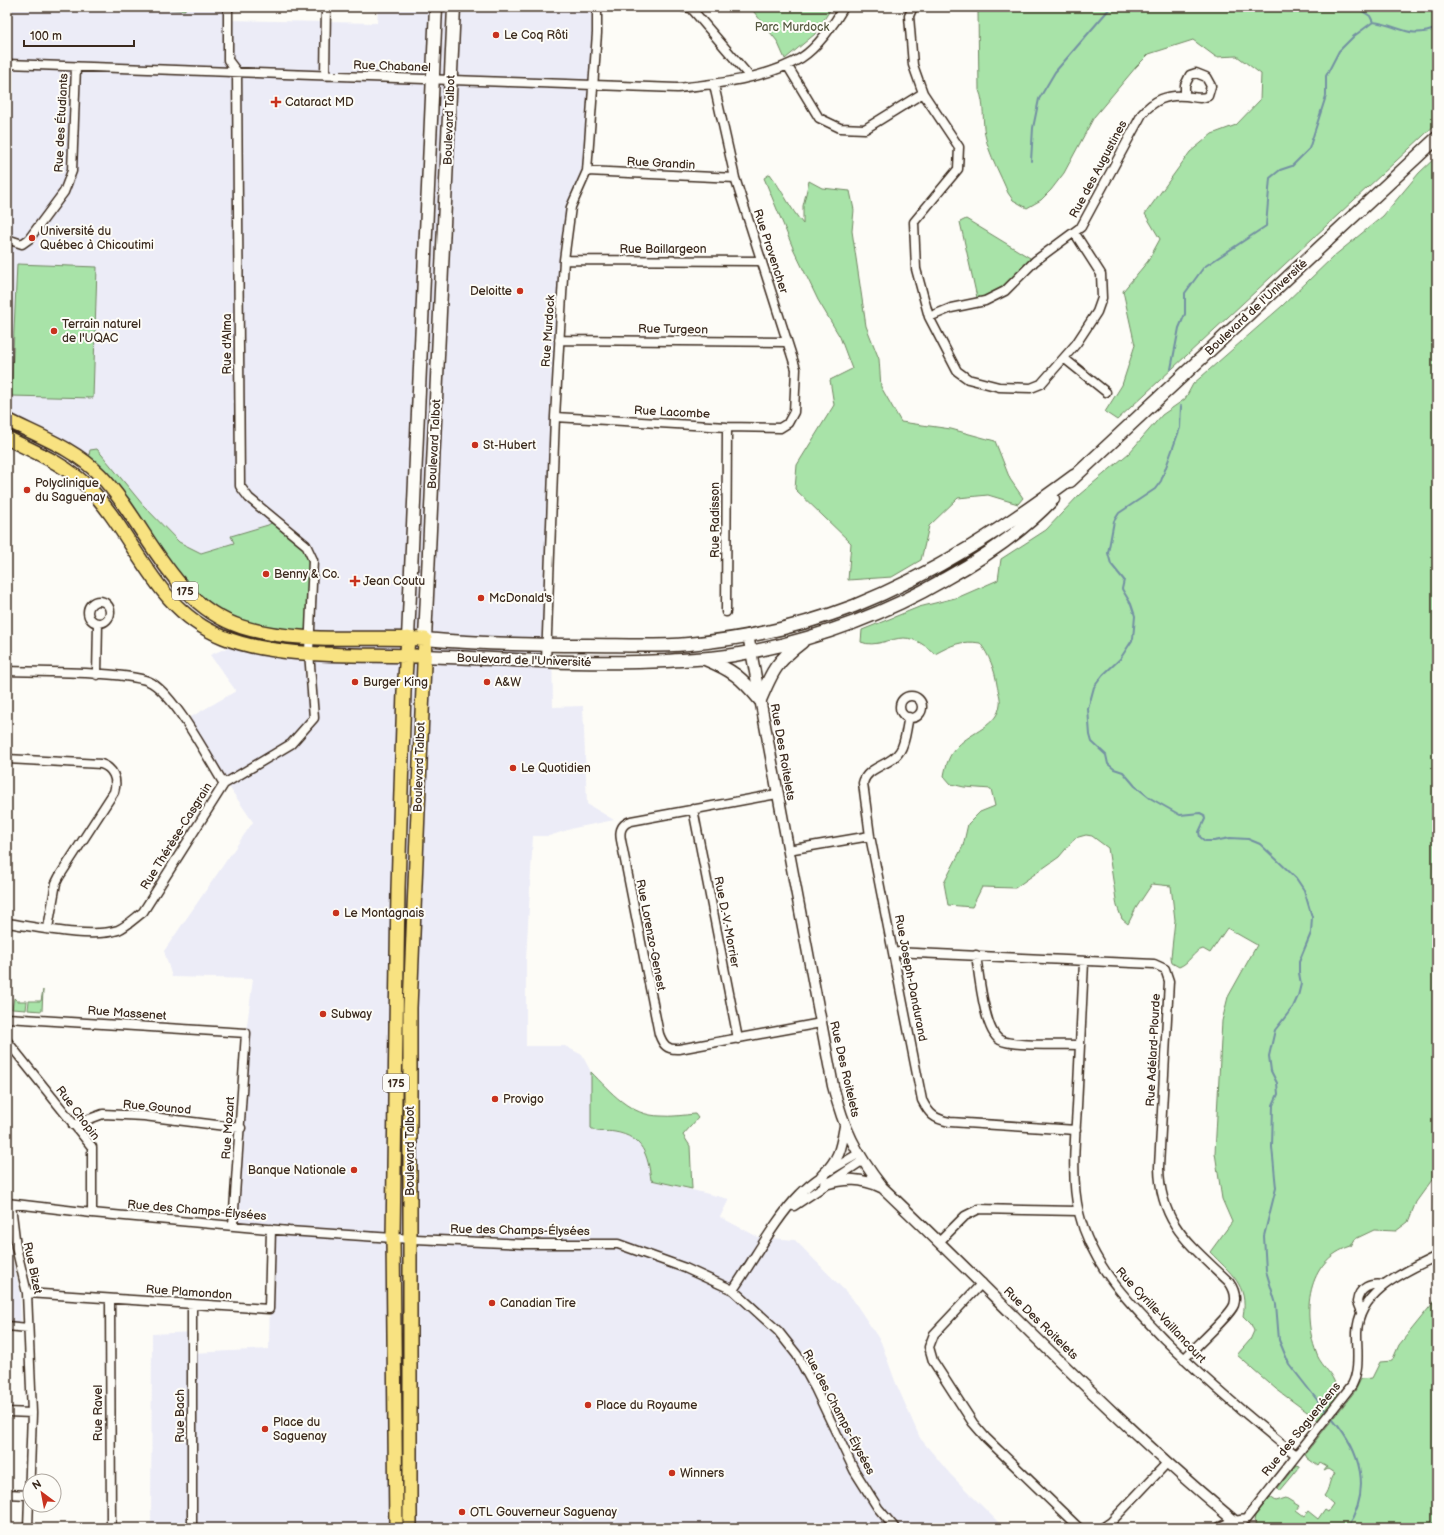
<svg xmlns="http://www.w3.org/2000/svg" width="1444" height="1535" font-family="'Balsamiq Sans',sans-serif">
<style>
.built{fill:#ececf7}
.green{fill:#a8e3a8;stroke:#728663}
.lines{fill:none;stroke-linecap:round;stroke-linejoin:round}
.stream{stroke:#7391a2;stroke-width:2}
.minor-casing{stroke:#3b2a1e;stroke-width:11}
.tertiary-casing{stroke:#3b2a1e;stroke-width:13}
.secondary-casing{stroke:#3b2a1e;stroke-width:15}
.primary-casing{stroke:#3b2a1e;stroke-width:16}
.minor{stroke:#fdfcf7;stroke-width:8}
.tertiary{stroke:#fdfcf7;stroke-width:10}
.secondary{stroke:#fdfcf7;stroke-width:12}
.primary{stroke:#f8e281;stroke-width:13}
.poi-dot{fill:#c8321e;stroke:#fdfcf7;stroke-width:1.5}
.labels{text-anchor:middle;stroke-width:4;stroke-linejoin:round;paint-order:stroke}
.shield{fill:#fdfcf7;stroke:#75695f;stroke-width:1}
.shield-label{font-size:11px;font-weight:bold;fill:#3b2a1e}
.park-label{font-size:12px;fill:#565840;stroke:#fdfcf7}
.poi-label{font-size:12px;fill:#3b2a1e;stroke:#fdfcf7;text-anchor:start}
.street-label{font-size:12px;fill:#3b2a1e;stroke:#fdfcf7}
</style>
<rect width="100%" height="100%" fill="#fdfcf7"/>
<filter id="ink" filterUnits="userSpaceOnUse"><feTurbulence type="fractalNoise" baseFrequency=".025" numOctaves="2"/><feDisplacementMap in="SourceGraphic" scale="8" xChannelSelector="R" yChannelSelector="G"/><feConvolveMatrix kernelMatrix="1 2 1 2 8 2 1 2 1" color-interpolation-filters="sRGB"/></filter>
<g filter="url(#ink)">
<!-- built -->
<path class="built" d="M7,7H228V20L377,23L378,7H597L587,171L571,207L564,260L551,562L552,645L553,707L583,706L587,804L614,820L574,828L549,836H533L526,960V1046H565L582,1055L591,1072V1128L595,1131L615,1132L636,1139L648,1158L651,1180L729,1199L720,1217L758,1237L795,1240L852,1298L881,1342L895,1381L920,1438L950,1474L1004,1528H151L152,1334L192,1332V1353L269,1349L271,1229L233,1225L246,1033L253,979L172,977L164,951L253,822L184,721L236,691L210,655L238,643L309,652L276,520L268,525L231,536L234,543L201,553L179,542L143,505L87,464L7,420Z
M7,1240L20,1290L21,1328L7,1326Z"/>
<!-- green -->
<path class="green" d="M107,7H185V10Z
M750,7H832L815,34L785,59L777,41Z
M986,7H1437V123L1117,420L1105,412L1122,385L1135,345L1123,291L1148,261L1160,239L1145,214L1190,152L1212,134L1236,125L1260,100L1261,74L1237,56L1216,57L1193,40L1149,54L1136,67L1094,117L1064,173L1051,190L1041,200L1027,208L1013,200L1008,193C1001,175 989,155 985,135C982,120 985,105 979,90L978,12Z
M1437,156V1173L1416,1202L1408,1222L1396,1231L1374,1230L1355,1239L1351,1246C1306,1260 1302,1313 1316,1352C1319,1363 1330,1371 1334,1381C1336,1385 1337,1391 1339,1395L1318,1420L1276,1389L1237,1355L1250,1340L1254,1331L1251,1324L1243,1316C1249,1285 1230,1273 1210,1252L1232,1222L1222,1199L1215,1153L1222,1021L1228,997L1257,945L1227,928L1210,953L1203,949C1192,952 1190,963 1179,967L1172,963L1171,957L1175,920L1171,886L1152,884L1136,908L1128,924L1122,919L1117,906L1108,848L1092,836L1086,835L1075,838L1059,857L1015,888L982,887L972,907L948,905L944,883L963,846L968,824L980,812L995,806L991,789L964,787L951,784L944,776C946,765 949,754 958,746C971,732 998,726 1000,704C1001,698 998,691 997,685C995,670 989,655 980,643C961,640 952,645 935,654C927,647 916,638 904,638C890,638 875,648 861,642L862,630L919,607L959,597L998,580L1001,559L1046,530L1079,495L1129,453L1162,415L1185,399L1193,384L1282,306L1334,256L1383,216L1419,173Z
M770,174C782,190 790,208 803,224V206L809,181L822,188L850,191L854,210L852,231L866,326L879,359L881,387L901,422L951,429L995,441L1010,479L1023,498L1018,504L988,495L958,498L929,526L921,560L892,577L848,580L851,543L795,489L797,465L834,405L830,380L852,369L840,337L818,300L793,248L764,178Z
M966,219L1035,261L1005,291L978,302L960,222Z
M17,264L97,267L93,398L11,396Z
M97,449L143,505L179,542L201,553L234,543L231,536L268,525L276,520L306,545L313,560L311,637L288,636L211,612L87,464L90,450Z
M43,990L42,1011L28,1010L29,1001H41Z
M14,998L17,1001H27L26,1010L12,1009Z
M591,1072C611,1092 630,1116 661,1116C672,1117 684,1115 695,1114L698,1118L683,1135L690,1146L692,1189L651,1180C648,1155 643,1137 615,1132C606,1130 598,1134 591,1128Z
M1437,1298V1528H1260L1254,1521L1255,1516L1270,1497L1276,1501L1286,1498L1299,1506L1296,1510L1304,1516L1308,1511L1318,1519L1325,1509L1328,1511L1333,1504L1324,1496C1330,1488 1328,1482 1334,1473L1328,1469L1324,1471L1327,1467L1320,1463L1318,1466L1307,1458L1305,1454L1355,1391L1361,1379L1372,1378L1380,1362L1392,1361L1399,1345Z
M1296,1465L1299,1466V1468L1280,1491L1278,1488Z"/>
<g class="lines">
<!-- stream -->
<path class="stream" d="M1356,7L1370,16L1373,22
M1031,161L1033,128L1039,99L1055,72L1111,7
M1171,369L1179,328L1185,314V293L1204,267L1266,226L1270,178L1280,170L1292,166L1309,149L1326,96V76L1339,51L1354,36L1373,22C1400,25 1409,40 1437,28
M1181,406L1180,428L1161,481L1155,489L1119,513L1114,521L1108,553L1111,564L1124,580L1122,589L1131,604L1135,616L1133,639L1120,659L1103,675L1094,687L1088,709L1090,735L1092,742L1106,755L1108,764L1114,769L1123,772L1135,786L1150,798L1180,815L1200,813L1204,815L1205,819L1199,832L1200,837L1205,841H1214L1230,838L1248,839L1260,844L1296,878L1304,890L1312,917L1311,933L1299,962V973L1301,984L1298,996L1293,1007L1275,1030L1269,1056L1271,1071L1277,1083L1278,1094L1273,1105L1272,1147L1276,1188L1264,1236L1266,1271L1276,1304L1279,1340L1289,1364L1325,1410
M1333,1419C1361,1452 1372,1490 1347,1528"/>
<defs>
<path id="minor" d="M683,7L691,8L750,77
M913,7L909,16L913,65L923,93L959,147L958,169L914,222L916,269L929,317L957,371L968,379L999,387L1031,388L1041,384L1076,344L1097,312L1102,298L1101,274L1074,232
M7,64L677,88C716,84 766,79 801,58C817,48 835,23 844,7
M787,65L819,118L840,128L865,129L923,93
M325,76L326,7
M587,171L735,178
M7,239L22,244L29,239L64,192L72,171L76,67
M564,260L761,261
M929,317L951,308L985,301L1005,291L1035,261L1081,227L1142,114C1154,100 1167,94 1186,96C1194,97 1200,100 1208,96L1211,86L1206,77L1196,73L1190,75L1185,85V96
M559,340L787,342
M1065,359L1106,392
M555,417L727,427L780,428L788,423L794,412L796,369L735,178L714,85
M88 612a11 11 0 1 1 22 0a11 11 0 1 1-22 0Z
M726,612L727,427
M546,661L555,417L564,260L571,207L587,171L597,33V7
M7,671C34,672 134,671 152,683C177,699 207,757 224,784
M97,675L98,623
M900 707a11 11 0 1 1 22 0a11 11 0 1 1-22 0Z
M909,717C906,728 906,742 900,751C891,766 867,766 863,783L870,836L922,1100C929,1114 934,1119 950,1122L1076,1130
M7,759L101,764C113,768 118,779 114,792L59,877L56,883L48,928
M777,794L631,821C622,824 619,830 621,840L659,1034C663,1045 667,1050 679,1049L821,1023
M693,809L738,1039
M788,850L870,836
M7,923C36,927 91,939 118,930C127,926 135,918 143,912L224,784L291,744L314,718L309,652L313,560L306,545L249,498L240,486L237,72L228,60V7
M894,952L1154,964L1165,969L1169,981L1159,1167C1160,1225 1191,1245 1229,1282C1234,1289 1237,1296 1234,1305C1230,1316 1194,1348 1184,1359
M976,955C979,974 984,1031 1000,1040C1012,1047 1063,1044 1080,1045
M1084,962C1082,1010 1079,1058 1077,1107C1075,1139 1071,1181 1079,1213C1091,1264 1128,1302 1164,1339C1206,1381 1250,1418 1296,1455
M7,1018L246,1033L233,1225
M7,1041L92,1147V1213
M73,1125L103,1114L144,1116L241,1128
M7,1203L92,1213L289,1231L393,1238L524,1244H618L685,1268L733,1290L778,1331L797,1355L815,1388L854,1470L878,1508L895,1528
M11,1205L16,1247L27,1293L32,1413L28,1528
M794,1206L862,1161
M939,1242L965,1216L979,1209L1078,1211
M982,1283L934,1334L929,1347L933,1361L973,1423L986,1438L1079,1528
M733,1290C753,1261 776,1218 800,1194C816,1177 838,1166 858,1154
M27,1293L269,1309L271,1229
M110,1299L111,1528
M192,1304V1528
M1361,1312L1357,1302C1359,1287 1371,1283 1384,1285
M7,1326L28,1328
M7,1412L32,1413
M7,1494L28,1495
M1235,1521L1246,1519L1352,1385C1360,1369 1357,1351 1357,1333C1358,1291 1404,1272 1437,1256
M1102,1528L1111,1522L1167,1463"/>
<path id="tertiary" d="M748,635L833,1086C844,1129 855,1152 882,1187C1002,1301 1115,1423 1243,1528
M822,1176C839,1160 841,1149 845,1126
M825,1184C847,1178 861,1178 881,1187
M1220,1528L1235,1521"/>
<path id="secondary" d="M454,7L425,639C479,644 534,645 588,645C621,645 655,647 688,644C744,639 802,626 854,606C936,573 1004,528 1074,476
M1070,481L1437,138
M408,638L436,7
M424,656C505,659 586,665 666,661C689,659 711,659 734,655C808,642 880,617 945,579C983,558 1023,531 1053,499
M705,659C732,670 741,677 760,700C772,671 777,661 802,642"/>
<path id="primary" d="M7,420C39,436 75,449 100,475C148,525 170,604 242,627C296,644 367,636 425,639L410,1008V1528
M7,438C35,452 65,464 87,486C136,535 153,609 223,637C275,659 359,654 416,656
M396,1528L393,1238L398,889L404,691L408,638"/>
</defs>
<!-- minor casing -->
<use href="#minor" class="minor-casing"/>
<!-- tertiary casing -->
<use href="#tertiary" class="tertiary-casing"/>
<!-- secondary casing -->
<use href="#secondary" class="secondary-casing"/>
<!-- primary casing -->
<use href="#primary" class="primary-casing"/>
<!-- minor -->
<use href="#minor" class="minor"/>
<!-- tertiary -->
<use href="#tertiary" class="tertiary"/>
<!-- secondary -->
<use href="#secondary" class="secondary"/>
<!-- primary -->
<use href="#primary" class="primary"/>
</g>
</g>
<!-- markers -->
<g class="poi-dot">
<circle cx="496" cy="35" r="4"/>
<path d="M274 96h4v4h4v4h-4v4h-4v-4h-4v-4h4z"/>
<circle cx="32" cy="238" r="4"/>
<circle cx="520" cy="291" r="4"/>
<circle cx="54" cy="331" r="4"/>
<circle cx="475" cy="445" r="4"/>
<circle cx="27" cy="490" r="4"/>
<circle cx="266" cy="574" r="4"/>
<path d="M353 575h4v4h4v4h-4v4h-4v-4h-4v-4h4z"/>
<circle cx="481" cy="598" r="4"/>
<circle cx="355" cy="682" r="4"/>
<circle cx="487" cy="682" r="4"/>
<circle cx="513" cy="768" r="4"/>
<circle cx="336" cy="913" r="4"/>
<circle cx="323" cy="1014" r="4"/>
<circle cx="495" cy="1099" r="4"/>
<circle cx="354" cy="1170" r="4"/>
<circle cx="492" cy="1303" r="4"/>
<circle cx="588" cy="1405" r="4"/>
<circle cx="265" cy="1429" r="4"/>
<circle cx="672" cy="1473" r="4"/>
<circle cx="462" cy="1512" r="4"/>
</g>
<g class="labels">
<!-- shield labels -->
<g class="shield">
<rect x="172" y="582" width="26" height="18" rx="3"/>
<rect x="383" y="1074" width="26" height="18" rx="3"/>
</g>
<g class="shield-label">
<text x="185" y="595">175</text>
<text x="396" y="1087">175</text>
</g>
<!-- park labels -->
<g class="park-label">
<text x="792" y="31">Parc Murdock</text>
</g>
<!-- poi labels -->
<g class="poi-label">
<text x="504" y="39">Le Coq Rôti</text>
<text x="285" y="106">Cataract MD</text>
<text x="40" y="235">Université du<tspan x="40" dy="14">Québec à Chicoutimi</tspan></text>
<text x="512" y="295" text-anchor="end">Deloitte</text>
<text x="62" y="328">Terrain naturel<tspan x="62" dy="14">de l'UQAC</tspan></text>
<text x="483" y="449">St-Hubert</text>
<text x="35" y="487">Polyclinique<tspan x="35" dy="14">du Saguenay</tspan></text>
<text x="274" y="578">Benny &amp; Co.</text>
<text x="363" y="585">Jean Coutu</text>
<text x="489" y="602">McDonald's</text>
<text x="363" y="686">Burger King</text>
<text x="495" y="686">A&amp;W</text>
<text x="521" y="772">Le Quotidien</text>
<text x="344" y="917">Le Montagnais</text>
<text x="331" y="1018">Subway</text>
<text x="503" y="1103">Provigo</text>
<text x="346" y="1174" text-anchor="end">Banque Nationale</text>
<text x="500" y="1307">Canadian Tire</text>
<text x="596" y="1409">Place du Royaume</text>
<text x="273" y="1426">Place du<tspan x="273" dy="14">Saguenay</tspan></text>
<text x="680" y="1477">Winners</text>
<text x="470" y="1516">OTL Gouverneur Saguenay</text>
</g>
<!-- street labels -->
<g class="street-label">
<text transform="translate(392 66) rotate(2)" y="4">Rue Chabanel</text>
<text transform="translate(449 120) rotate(-88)" y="4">Boulevard Talbot</text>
<text transform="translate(61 123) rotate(-87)" y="4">Rue des Étudiants</text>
<text transform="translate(661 163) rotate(3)" y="4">Rue Grandin</text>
<text transform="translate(1098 169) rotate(-62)" y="4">Rue des Augustines</text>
<text x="663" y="253">Rue Baillargeon</text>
<text transform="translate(771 251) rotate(72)" y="4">Rue Provencher</text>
<text transform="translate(1256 307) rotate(-43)" y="4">Boulevard de l'Université</text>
<text transform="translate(673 329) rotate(1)" y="4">Rue Turgeon</text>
<text transform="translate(548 331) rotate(-86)" y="4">Rue Murdock</text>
<text transform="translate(227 344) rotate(-90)" y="4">Rue d'Alma</text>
<text transform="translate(672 412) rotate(3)" y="4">Rue Lacombe</text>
<text transform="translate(434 444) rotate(-87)" y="4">Boulevard Talbot</text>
<text transform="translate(715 520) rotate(-90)" y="4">Rue Radisson</text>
<text transform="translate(524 660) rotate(2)" y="4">Boulevard de l'Université</text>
<text transform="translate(783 752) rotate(80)" y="4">Rue Des Roitelets</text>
<text transform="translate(419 767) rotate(-88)" y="4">Boulevard Talbot</text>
<text transform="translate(176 836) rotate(-58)" y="4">Rue Thérèse-Casgrain</text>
<text transform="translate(727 922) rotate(79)" y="4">Rue D.-V.-Morrier</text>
<text transform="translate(651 935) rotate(79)" y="4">Rue Lorenzo-Genest</text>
<text transform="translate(911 978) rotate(79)" y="4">Rue Joseph-Dandurand</text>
<text transform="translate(127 1013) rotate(4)" y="4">Rue Massenet</text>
<text transform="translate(1153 1050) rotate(-87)" y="4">Rue Adélard-Plourde</text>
<text transform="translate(845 1069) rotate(77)" y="4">Rue Des Roitelets</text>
<text transform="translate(157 1107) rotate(5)" y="4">Rue Gounod</text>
<text transform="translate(78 1113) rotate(53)" y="4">Rue Chopin</text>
<text transform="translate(228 1128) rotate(-86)" y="4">Rue Mozart</text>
<text transform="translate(410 1151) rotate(-90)" y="4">Boulevard Talbot</text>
<text transform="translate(197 1210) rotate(5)" y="4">Rue des Champs-Élysées</text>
<text transform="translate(520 1230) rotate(1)" y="4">Rue des Champs-Élysées</text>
<text transform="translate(33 1268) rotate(78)" y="4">Rue Bizet</text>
<text transform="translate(189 1292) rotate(4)" y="4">Rue Plamondon</text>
<text transform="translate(1161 1315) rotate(47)" y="4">Rue Cyrille-Vaillancourt</text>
<text transform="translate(1041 1323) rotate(44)" y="4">Rue Des Roitelets</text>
<text transform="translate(839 1412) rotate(62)" y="4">Rue des Champs-Élysées</text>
<text transform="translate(98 1413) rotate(-90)" y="4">Rue Ravel</text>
<text transform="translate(180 1416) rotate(-90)" y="4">Rue Bach</text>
<text transform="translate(1301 1429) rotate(-51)" y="4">Rue des Saguenéens</text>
</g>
</g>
<!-- margin -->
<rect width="1444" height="1535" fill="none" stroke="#fdfcf7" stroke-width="24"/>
<rect x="12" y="12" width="1420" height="1511" fill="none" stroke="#3b2a1e" stroke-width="1.5" filter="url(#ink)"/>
<!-- north arrow -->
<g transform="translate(42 1493) rotate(328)"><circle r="19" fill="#fdfcf7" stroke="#afa8a0"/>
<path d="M0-3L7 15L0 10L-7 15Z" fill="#c8321e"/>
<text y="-6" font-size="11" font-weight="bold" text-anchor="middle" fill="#3b2a1e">N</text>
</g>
<!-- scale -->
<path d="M24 40v6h110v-6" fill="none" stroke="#3b2a1e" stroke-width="2"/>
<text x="30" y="40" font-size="12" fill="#3b2a1e" stroke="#fdfcf7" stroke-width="3" paint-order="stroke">100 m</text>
</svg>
